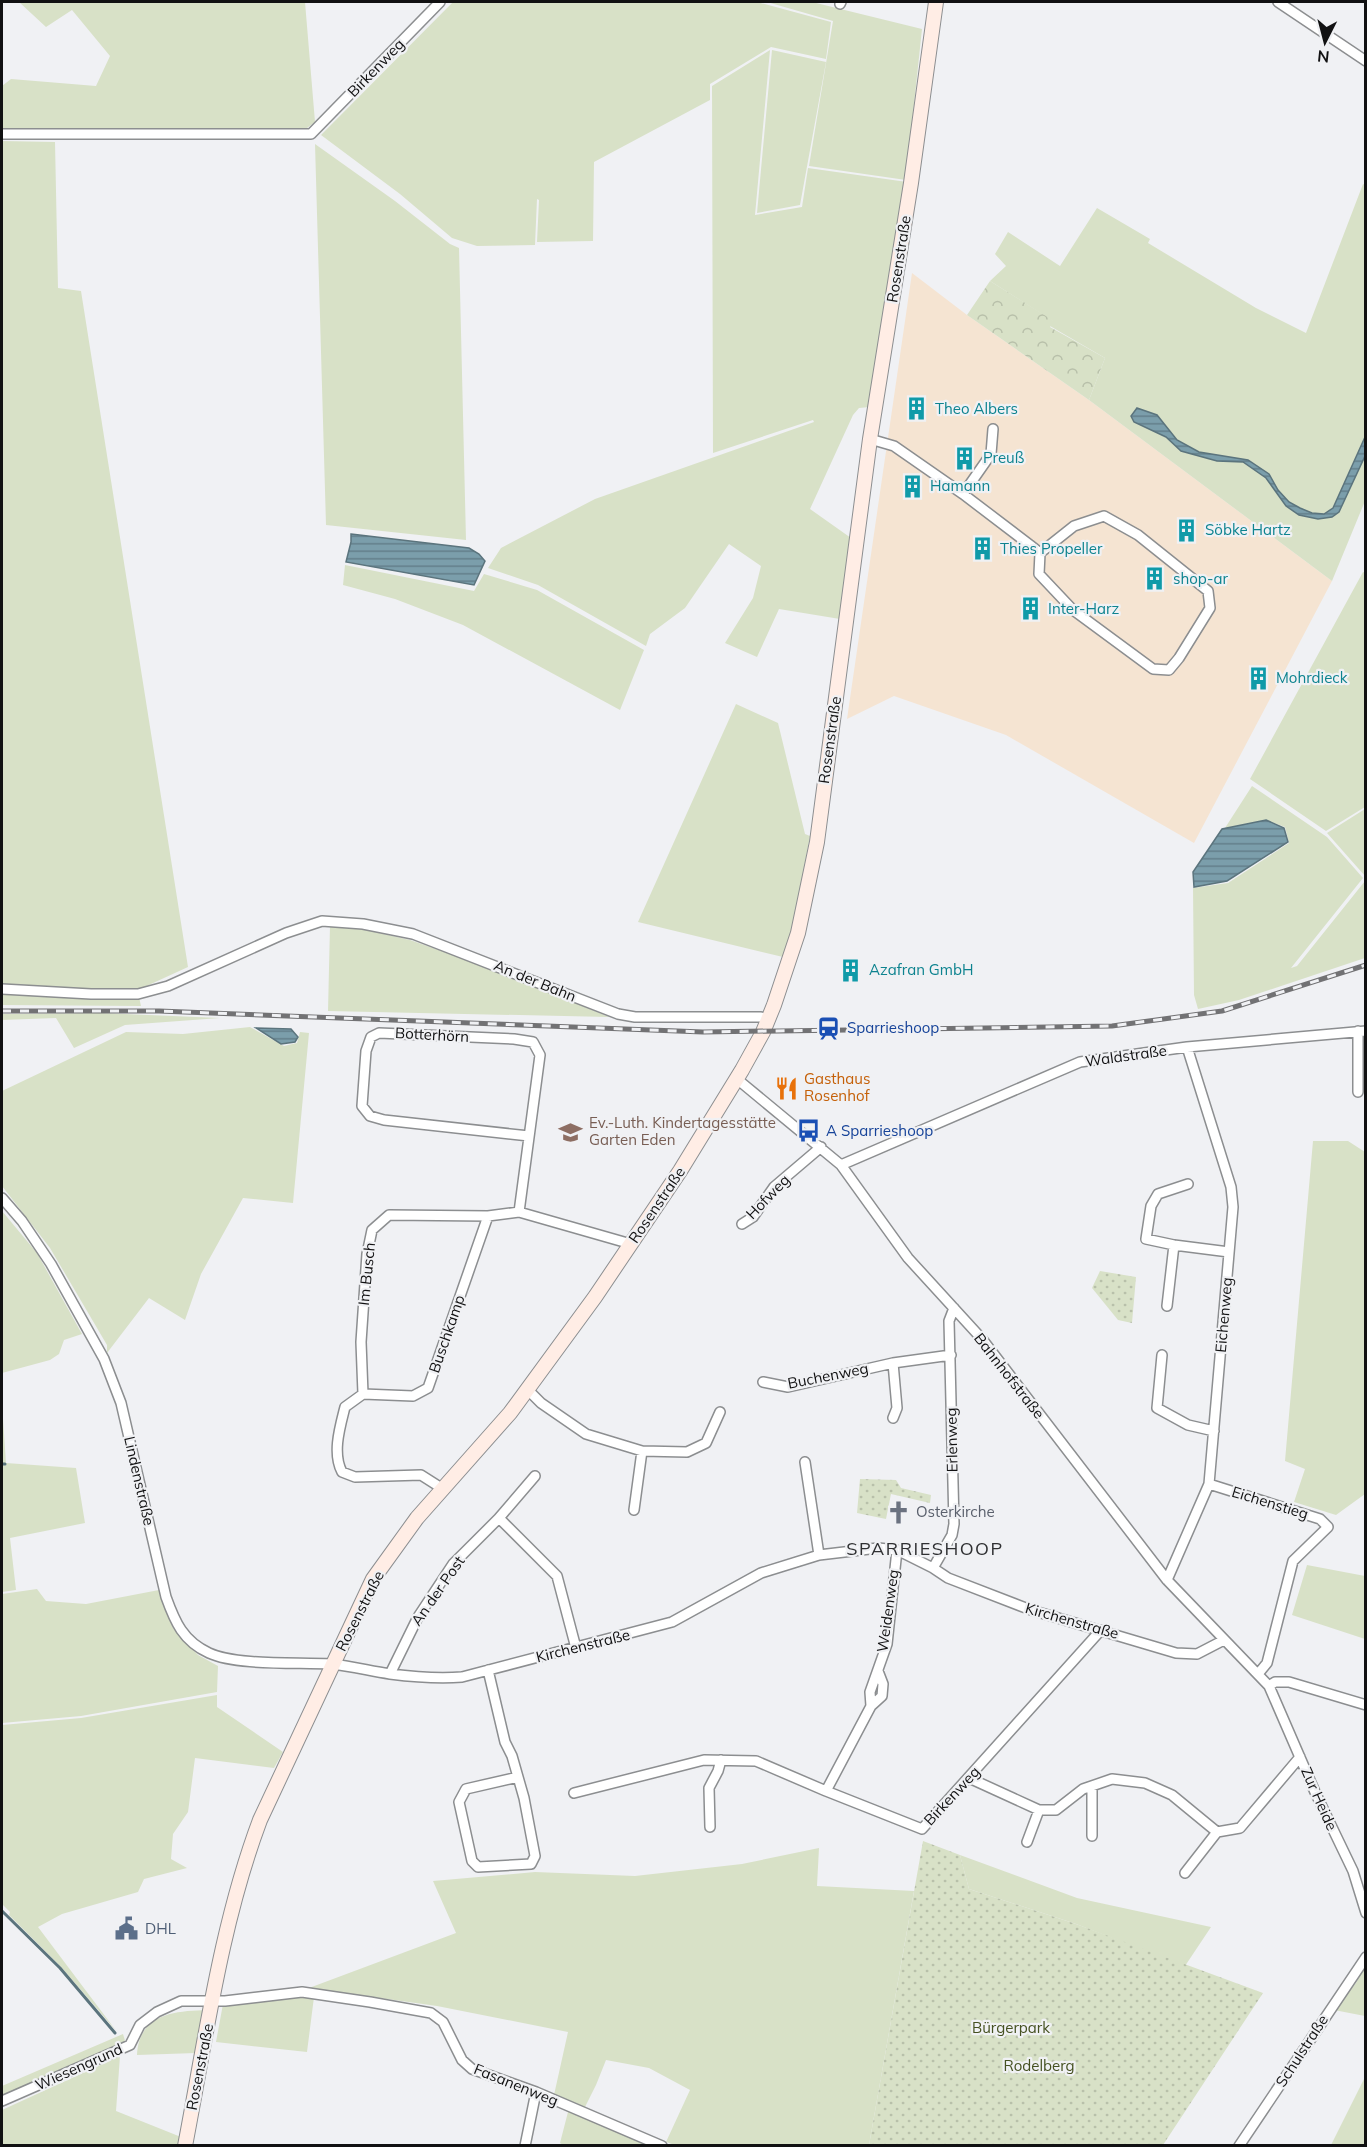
<svg xmlns="http://www.w3.org/2000/svg" width="1367" height="2147" font-family="Mulish,sans-serif">
<style>
.commercial{fill:#f5e4d2}
.grass{fill:#d8e1c7}
.forest{fill:url(#forest-crowns)}
.park{fill:url(#park-dots)}
.water{fill:url(#water-rules);stroke:#5b747d;stroke-width:1.5}
.lines{fill:none;stroke-linecap:round;stroke-linejoin:round}
.stream{stroke:#5b747d;stroke-width:3}
.minor-casing{stroke:#8c8e90;stroke-width:12}
.secondary-casing{stroke:#8c8e90;stroke-width:16}
.minor{stroke:#fff;stroke-width:9}
.secondary{stroke:#ffede5;stroke-width:14}
.rail-casing{stroke:#727274;stroke-width:5}
.rail{stroke:#f0f1f4;stroke-width:3;stroke-dasharray:9;stroke-linecap:butt}
.labels{text-anchor:middle;stroke-width:4.5;stroke-linejoin:round;paint-order:stroke}
.street-label{font-size:15px;fill:#111112;stroke:#f0f1f4}
.culture-label{font-size:15px;fill:#0d838f;stroke:#f0f1f4;text-anchor:start}
.transit-label{font-size:15px;fill:#164399;stroke:#f0f1f4;text-anchor:start}
.food-label{font-size:15px;fill:#c56008;stroke:#f0f1f4;text-anchor:start}
.education-label{font-size:15px;fill:#785e54;stroke:#f0f1f4;text-anchor:start}
.worship-label{font-size:15px;fill:#5b616d;stroke:#f0f1f4;text-anchor:start}
.service-label{font-size:15px;fill:#4e5e75;stroke:#f0f1f4;text-anchor:start}
.park-label{font-size:15px;fill:#455121;stroke:#f0f1f4}
.quarter-label{font-size:18px;letter-spacing:1.5px;fill:#2f3032;stroke:#f0f1f4}
</style>
<defs>
<pattern id="forest-crowns" width="20" height="18" patternUnits="userSpaceOnUse" patternTransform="scale(1.5)"><rect width="20" height="18" fill="#d8e1c7"/><path d="M2 6a3 3 0 1 1 6 0M12 15a3 3 0 1 1 6 0" fill="none" stroke="#b8c0aa"/></pattern>
<pattern id="park-dots" width="8" height="8" patternUnits="userSpaceOnUse" patternTransform="scale(1.5)"><rect width="8" height="8" fill="#d8e1c7"/><path d="M2 2h.1M6 6h.1" fill="none" stroke="#b8c0aa" stroke-width="1.8" stroke-linecap="round"/></pattern>
<pattern id="water-rules" width="6" height="5" patternUnits="userSpaceOnUse" patternTransform="scale(1.5)"><rect width="6" height="5" fill="#7b9eab"/><path d="M0 2.5h6" fill="none" stroke="#637f8a"/></pattern>
</defs>
<rect width="100%" height="100%" fill="#f0f1f4"/>
<!-- commercial -->
<path class="commercial" d="M912,273L967,315L1089,400L1332,581L1194,843L1006,735L894,696L847,719Z"/>
<!-- grass -->
<path class="grass" d="M19,2H305L315,122L307,128L2,130V86L11,79L96,86L110,56L72,10L46,27Z
M453,2H757L831,22L826,59L771,47L710,84V100L594,162L593,241L537,242L539,200L537,199L535,245L477,246L452,238L400,194L321,135Z
M767,2H812L922,29L906,180L809,166L833,21Z
M770,50L755,215L802,207L808,168L907,182L870,407L859,408L853,415L810,509L851,538L840,619L779,609L757,657L725,643L753,598L761,566L729,544L685,608L650,634L646,646L538,585L488,568L501,548L595,499L814,422L813,420L713,453L712,86Z
M772,50L826,62L800,205L757,213Z
M2,141L55,142L58,288L81,291L188,967L140,989L89,991L2,987Z
M315,144L395,201L450,244L459,248L466,540L326,525Z
M1363,184L1365,185V501L1332,581L1089,400L1105,358L1050,326L1053,321L990,281L1006,266L995,254L1008,232L1060,266L1097,208L1150,239L1148,243L1256,308L1306,333Z
M345,565L474,591L484,574L537,590L644,650L620,710L463,625L395,599L343,585Z
M1363,572L1366,573L1365,807L1326,831L1250,779Z
M736,704L778,723L805,834L810,836L792,930L783,957L638,922Z
M1252,786L1327,837L1363,878L1291,968L1297,966L1365,881V958L1239,1000L1198,1009L1194,995L1193,888L1228,883L1289,843L1285,827L1266,820L1225,828Z
M1365,809V876L1327,833Z
M330,926L361,929L410,940L490,968L609,1017L328,1011Z
M2,992L139,997L141,1006L2,1005Z
M101,1013L220,1018L125,1025L74,1048L56,1018L2,1020V1014Z
M250,1027L284,1046L297,1043L300,1032L309,1033L293,1203L243,1198L201,1274L185,1320L149,1298L107,1353V1345L50,1248L2,1186V1091L126,1032L183,1034Z
M1313,1141H1348L1365,1152V1494L1336,1515L1294,1502L1305,1469L1285,1461Z
M2,1211L37,1253L82,1334L64,1340L59,1354L50,1360L2,1373Z
M2,1404L6,1463L76,1468L85,1523L10,1538L16,1590L2,1592V1465L6,1464L2,1463Z
M1307,1565L1365,1576V1639L1292,1615Z
M37,1589L46,1601L86,1604L159,1590L173,1628L198,1655L218,1666L217,1692L81,1716L2,1723V1594Z
M217,1695V1707L283,1752L274,1768L195,1758L188,1812L173,1834L171,1859L187,1868L144,1879L138,1892L62,1914L38,1927L117,2032L61,1967L9,1915L10,1912L2,1904V1725L81,1718Z
M819,1848L817,1886L914,1891L869,2145H675L666,2142L690,2090L649,2068L606,2060L596,2085L584,2109L554,2095L568,2032L437,2006L309,1988L456,1933L433,1881L535,1872L635,1876L742,1864Z
M960,1855L1077,1898L1211,1927L1185,1966L1076,1924L969,1889Z
M1365,1966V2016L1334,2010L1356,1983Z
M300,1997H314L307,2052L216,2042L223,2004Z
M207,2010L196,2053L137,2055C139,2014 174,2011 207,2010Z
M123,2034L126,2044L2,2098V2086Z
M120,2056L116,2111L181,2137L179,2146L2,2145V2110Z
M1364,2079L1365,2145H1331Z
M568,2112L652,2145L565,2146L560,2143Z"/>
<!-- forest -->
<path class="forest" d="M990,281L1054,321L1050,327L1105,358L1089,400L967,315Z"/>
<!-- park -->
<path class="park" d="M1100,1271L1136,1277L1132,1323L1118,1320L1092,1288Z
M860,1479L896,1480L901,1488L931,1495L930,1503L891,1494L886,1519L857,1513Z
M923,1841L960,1855L969,1889L1076,1924L1263,1993L1163,2145H869Z"/>
<!-- water -->
<path class="water" d="M1137,408L1157,415L1177,440L1199,452L1248,460L1269,474L1278,490L1289,502L1300,508L1312,513L1324,514L1333,508L1365,437V456L1339,512L1332,517L1318,519L1299,515L1286,506L1266,478L1243,462L1217,461L1181,451L1166,437L1134,422L1131,416Z
M351,534L469,548L479,554L485,561L474,585L346,562L351,542Z
M1266,820L1284,828L1288,842L1227,881L1194,887L1193,872L1222,829Z
M256,1028L291,1029L298,1037L295,1042L281,1044Z"/>
<g class="lines">
<!-- stream -->
<path class="stream" d="M2,1464H5
M2,1911L60,1968L115,2033"/>
<defs>
<path id="minor" d="M1278,2L1366,61
M840,4L841,2
M2,134H311L440,2
M870,439L894,446L963,494L1030,545L1040,553L1039,574L1073,610L1153,669L1169,670L1179,658L1210,608L1208,591L1138,535L1104,516L1074,526L1040,553
M963,494L991,454L993,429
M2,989L91,994H138L168,986L286,933L322,921L363,924L413,934L618,1014L635,1017H761L768,1019
M1358,1031V1092
M737,1079L841,1165L908,1258L982,1339L1167,1580L1269,1686L1315,1792L1353,1871L1366,1913
M841,1165L1080,1062L1187,1047L1366,1031
M1188,1184L1158,1194L1151,1206L1146,1239L1174,1245L1229,1252
M2,1198L22,1221L51,1264L104,1359L121,1403L166,1597C175,1622 183,1641 209,1653C237,1666 298,1662 331,1664C351,1666 370,1671 390,1674C414,1677 438,1679 462,1677L672,1622L761,1573L819,1555L878,1548L897,1550L933,1568L948,1578L1031,1610L1176,1653L1197,1654L1224,1640
M519,1212L540,1055L533,1042L514,1039L379,1033L371,1037L366,1051L362,1106L370,1116L384,1120L529,1136
M742,1224L753,1217L774,1187L821,1147
M1167,1306L1174,1245
M1162,1355L1157,1408L1188,1425L1214,1431
M763,1382L788,1387L893,1363L951,1355
M528,1390L541,1403L586,1434L642,1451L687,1452L706,1443L720,1412
M363,1394L413,1396L428,1388L488,1216
M893,1418L897,1408L893,1363
M805,1462L819,1555
M1209,1484L1320,1519L1328,1527L1293,1561L1267,1663L1258,1674
M443,1489L421,1475L355,1477L342,1472C332,1453 340,1427 345,1407L363,1394L361,1342L367,1254L372,1230L389,1215L488,1216L519,1212L631,1244
M634,1510L642,1451
M499,1518L535,1476
M933,1568L952,1535L954,1524L949,1321L954,1308
M1167,1580L1209,1484L1233,1207L1231,1187L1187,1047
M488,1670L505,1742L512,1756L524,1798L535,1856L531,1864L478,1867L472,1861L459,1802L466,1789L518,1777
M390,1674L418,1617L453,1564L499,1518L557,1576L576,1648
M1269,1686L1275,1682H1289L1366,1705
M871,1706L882,1696L883,1684L878,1671
M969,1778L1039,1810H1056L1083,1789L1112,1779L1145,1783L1172,1795L1217,1832L1240,1828L1300,1757
M826,1791L871,1706L870,1692L887,1644L897,1550
M574,1793L704,1760L756,1761L826,1791L922,1829L1101,1630
M710,1827L709,1788L718,1771L721,1760
M1092,1836V1786
M1027,1842L1039,1810
M1185,1873L1217,1832
M2,2101L130,2045L140,2025L157,2012L181,2001H225L302,1992L370,2002L431,2013L443,2022L462,2060L472,2069L536,2092L662,2146
M525,2146L536,2092
M1239,2146L1366,1957"/>
<path id="secondary" d="M185,2146C206,2037 221,1924 260,1820L373,1579L417,1518L510,1413L595,1297L680,1171L742,1070L763,1032L774,1005L798,933L817,842L870,439L911,183L936,2"/>
</defs>
<!-- minor casing -->
<use href="#minor" class="minor-casing"/>
<!-- secondary casing -->
<use href="#secondary" class="secondary-casing"/>
<!-- minor -->
<use href="#minor" class="minor"/>
<!-- secondary -->
<use href="#secondary" class="secondary"/>
<defs>
<path id="rail" d="M2,1011H159L703,1032L1112,1026L1222,1011L1366,965"/>
</defs>
<!-- rail casing -->
<use href="#rail" class="rail-casing"/>
<!-- rail -->
<use href="#rail" class="rail"/>
</g>
<!-- icons -->
<defs>
<symbol id="building-bare" viewBox="-9 -9 18 18"><path d="M-4-6H4V6H1V3H-1V6H-4ZM-2.5-4.3h1.7v1.8h-1.7ZM.8-4.3h1.7v1.8H.8ZM-2.5-1h1.7V.8h-1.7ZM.8-1h1.7V.8H.8Z" fill="#0f9aa8" stroke="#f0f1f4" stroke-width="2.5" paint-order="stroke"/></symbol>
<symbol id="station-bare" viewBox="-9 -9 18 18"><path d="M-3-6H3Q5-6 5-4V2Q5 4 3 4L4.5 6H3L1.5 4h-3L-3 6H-4.5L-3 4Q-5 4-5 2V-4Q-5-6-3-6ZM-3.5-4v3h7v-3ZM-3.5 1v1.5H-2V1ZM2 1v1.5H3.5V1Z" fill="#1a4fb4" stroke="#f0f1f4" stroke-width="2.5" paint-order="stroke"/></symbol>
<symbol id="restaurant-bare" viewBox="-9 -9 18 18"><path d="M-5-6h1v4h1v-4h1v4h1v-4h1v5L-1.5 .5V6h-2V.5L-5-1ZM5-6V6H3V1.5H1.5Q1.5-4 5-6Z" fill="#e8710a" stroke="#f0f1f4" stroke-width="2.5" paint-order="stroke"/></symbol>
<symbol id="bus-bare" viewBox="-9 -9 18 18"><path d="M-5-6H5V4H4V6H2V4H-2V6H-4V4H-5ZM-3.5-4V0h7V-4ZM-3.5 1.2v1.5H-2V1.2ZM2 1.2v1.5H3.5V1.2Z" fill="#1a4fb4" stroke="#f0f1f4" stroke-width="2.5" paint-order="stroke"/></symbol>
<symbol id="school-bare" viewBox="-9 -9 18 18"><path d="M0-5L7-2L0 1L-7-2ZM-4 1L0 2.5L4 1V4Q0 6-4 4Z" fill="#8d6e63" stroke="#f0f1f4" stroke-width="2.5" paint-order="stroke"/></symbol>
<symbol id="church-bare" viewBox="-9 -9 18 18"><path d="M-1.2-6h2.4v3.5h3.3v2.4h-3.3V6h-2.4V-.1h-3.3v-2.4h3.3Z" fill="#6b7280" stroke="#f0f1f4" stroke-width="2.5" paint-order="stroke"/></symbol>
<symbol id="civic-bare" viewBox="-9 -9 18 18"><path d="M-.6-6.5H3V-4.5H.6V-3L4-1V1h2V6H-6V1h2V-1L-.6-3ZM-1.2 2.5V6h2.4V2.5Z" fill="#5c6f8a" stroke="#f0f1f4" stroke-width="2.5" paint-order="stroke"/></symbol>
</defs>
<g fill-rule="evenodd">
<use href="#building-bare" x="900" y="392" width="33" height="33"/>
<use href="#building-bare" x="948" y="442" width="33" height="33"/>
<use href="#building-bare" x="896" y="470" width="33" height="33"/>
<use href="#building-bare" x="1170" y="514" width="33" height="33"/>
<use href="#building-bare" x="966" y="532" width="33" height="33"/>
<use href="#building-bare" x="1138" y="562" width="33" height="33"/>
<use href="#building-bare" x="1014" y="592" width="33" height="33"/>
<use href="#building-bare" x="1242" y="662" width="33" height="33"/>
<use href="#building-bare" x="834" y="954" width="33" height="33"/>
<use href="#station-bare" x="812" y="1012" width="33" height="33"/>
<use href="#restaurant-bare" x="770" y="1072" width="33" height="33"/>
<use href="#bus-bare" x="792" y="1114" width="33" height="33"/>
<use href="#school-bare" x="554" y="1116" width="33" height="33"/>
<use href="#church-bare" x="882" y="1496" width="33" height="33"/>
<use href="#civic-bare" x="110" y="1912" width="33" height="33"/>
</g>
<g class="labels">
<!-- street labels -->
<g class="street-label">
<text transform="translate(376 68) rotate(-46)" y="5">Birkenweg</text>
<text transform="translate(899 259) rotate(-81)" y="5">Rosenstraße</text>
<text transform="translate(830 740) rotate(-82)" y="5">Rosenstraße</text>
<text transform="translate(535 981) rotate(22)" y="5">An der Bahn</text>
<text transform="translate(432 1035) rotate(3)" y="5">Botterhörn</text>
<text transform="translate(1126 1056) rotate(-8)" y="5">Waldstraße</text>
<text transform="translate(768 1197) rotate(-46)" y="5">Hofweg</text>
<text transform="translate(657 1205) rotate(-56)" y="5">Rosenstraße</text>
<text transform="translate(367 1274) rotate(-84)" y="5">Im Busch</text>
<text transform="translate(1224 1315) rotate(-85)" y="5">Eichenweg</text>
<text transform="translate(447 1334) rotate(-71)" y="5">Buschkamp</text>
<text transform="translate(828 1376) rotate(-11)" y="5">Buchenweg</text>
<text transform="translate(1009 1376) rotate(52)" y="5">Bahnhofstraße</text>
<text transform="translate(952 1440) rotate(-91)" y="5">Erlenweg</text>
<text transform="translate(139 1481) rotate(77)" y="5">Lindenstraße</text>
<text transform="translate(1270 1503) rotate(17)" y="5">Eichenstieg</text>
<text transform="translate(438 1591) rotate(-55)" y="5">An der Post</text>
<text transform="translate(360 1611) rotate(-63)" y="5">Rosenstraße</text>
<text transform="translate(888 1611) rotate(-82)" y="5">Weidenweg</text>
<text transform="translate(1072 1621) rotate(16)" y="5">Kirchenstraße</text>
<text transform="translate(583 1646) rotate(-14)" y="5">Kirchenstraße</text>
<text transform="translate(952 1796) rotate(-47)" y="5">Birkenweg</text>
<text transform="translate(1319 1799) rotate(66)" y="5">Zur Heide</text>
<text transform="translate(1302 2051) rotate(-57)" y="5">Schulstraße</text>
<text transform="translate(79 2067) rotate(-24)" y="5">Wiesengrund</text>
<text transform="translate(200 2067) rotate(-79)" y="5">Rosenstraße</text>
<text transform="translate(516 2085) rotate(22)" y="5">Fasanenweg</text>
</g>
<!-- culture labels -->
<g class="culture-label">
<text x="935" y="414">Theo Albers</text>
<text x="983" y="463">Preuß</text>
<text x="930" y="491">Hamann</text>
<text x="1205" y="535">Söbke Hartz</text>
<text x="1000" y="554">Thies Propeller</text>
<text x="1173" y="584">shop-ar</text>
<text x="1048" y="614">Inter-Harz</text>
<text x="1276" y="683">Mohrdieck</text>
<text x="869" y="975">Azafran GmbH</text>
</g>
<!-- transit labels -->
<g class="transit-label">
<text x="847" y="1033">Sparrieshoop</text>
<text x="826" y="1136">A Sparrieshoop</text>
</g>
<!-- food labels -->
<g class="food-label">
<text x="804" y="1084">Gasthaus<tspan x="804" dy="17">Rosenhof</tspan></text>
</g>
<!-- education labels -->
<g class="education-label">
<text x="589" y="1128">Ev.-Luth. Kindertagesstätte<tspan x="589" dy="17">Garten Eden</tspan></text>
</g>
<!-- worship labels -->
<g class="worship-label">
<text x="916" y="1517">Osterkirche</text>
</g>
<!-- service labels -->
<g class="service-label">
<text x="145" y="1934">DHL</text>
</g>
<!-- park labels -->
<g class="park-label">
<text x="1011" y="2033">Bürgerpark</text>
<text x="1039" y="2071">Rodelberg</text>
</g>
<!-- quarter labels -->
<g class="quarter-label">
<text x="925" y="1555">SPARRIESHOOP</text>
</g>
</g>
<!-- border -->
<rect width="1367" height="2147" fill="none" stroke="#111112" stroke-width="6"/>
<!-- north arrow -->
<g transform="translate(1325 42) rotate(186)" stroke="#f0f1f4" stroke-width="4.5" paint-order="stroke">
<path d="M0-4.5L10 22L0 15L-10 22Z" fill="#111112"/>
<text y="-9" font-size="16" font-weight="bold" text-anchor="middle" fill="#111112">N</text>
</g>
</svg>
